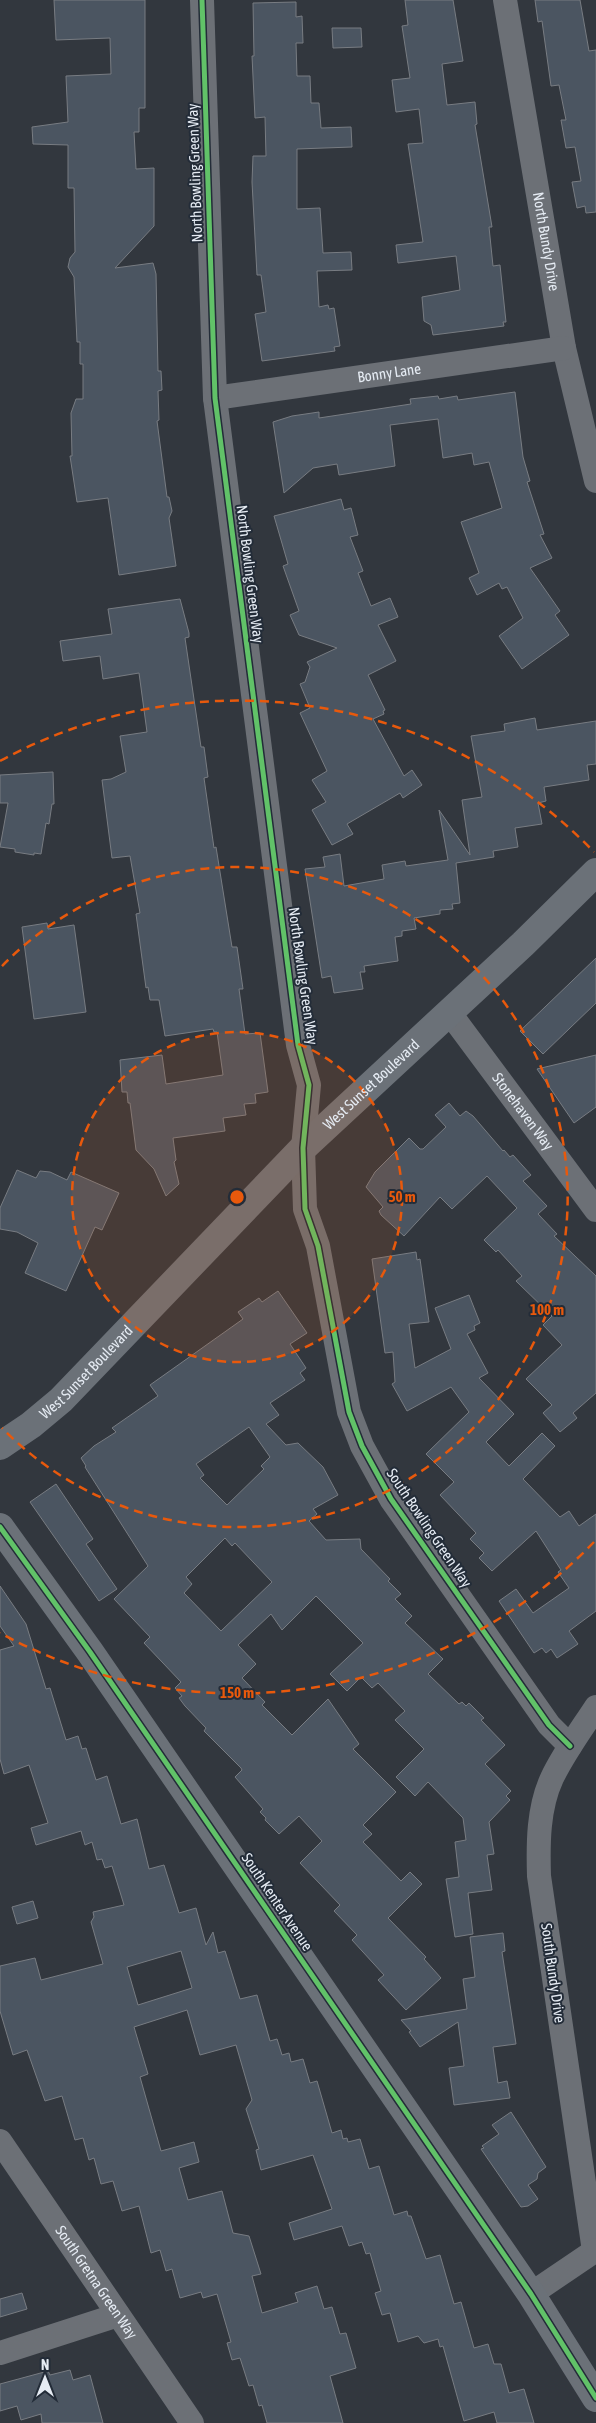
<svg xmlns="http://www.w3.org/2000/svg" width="596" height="2423" font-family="'Asap Condensed',sans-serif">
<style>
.building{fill:#4b5561;stroke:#787c82;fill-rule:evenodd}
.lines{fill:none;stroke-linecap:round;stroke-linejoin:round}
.street{stroke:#6c7076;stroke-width:24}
.secondary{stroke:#6b7178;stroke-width:28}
.cycleway-casing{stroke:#232c38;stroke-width:8}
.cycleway{stroke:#61c268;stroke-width:5}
.ring{fill:none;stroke:#e8590c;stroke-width:2.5;stroke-dasharray:9 6}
.labels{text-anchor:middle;stroke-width:4;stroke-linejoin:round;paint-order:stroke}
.street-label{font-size:15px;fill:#e5ebf3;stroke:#232c38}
.centre{fill:#e8590c;stroke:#232c38;stroke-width:2.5}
.ring-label{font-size:15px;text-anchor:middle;font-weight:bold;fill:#e8590c;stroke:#232c38;stroke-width:4;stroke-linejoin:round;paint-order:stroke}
</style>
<rect width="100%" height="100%" fill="#32373e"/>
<!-- building -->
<path class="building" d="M54,0H145V108H139V132H134L136,169L154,168V226L115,268L153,263L156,274L158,371H161L162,390L158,391L159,420L157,421L167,497H169L172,511L169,518L176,566L119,575L108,498L77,502L70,456H72L71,413L76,399H83V364H80V342H77L74,277L68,267L70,258L75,252L74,188H68V145L33,144L32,127L68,122L66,76L111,74L110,38L56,40Z
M405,0H453L463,61L442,64L447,105L475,102L477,124L475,125L492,227H489L493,266L500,265L506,322H503L504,326L433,335L431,325L424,321L422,297L460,290L456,256L398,263L396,245L423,242L408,144L423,143L419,109L396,112L392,80L410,78L402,26L408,25Z
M535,0H580L589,51L596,50V212L586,213L585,206L577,208L572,182L581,181L575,147L566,148L561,120H566L559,85L551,86L542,21L538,22Z
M296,2V17L302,16L303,43H296L297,76H310L311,103H319L321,128L351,127L352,147L297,149V209L320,208L323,253L351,252L352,270L317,271L319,307L328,305L329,309L334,308L340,346L334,347L335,351L262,361L255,314L266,312L261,275H257L252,182L253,156H266L265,117L255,118L252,56H254L253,3Z
M332,28H361L362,47L333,48Z
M515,392L523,457L530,481L527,482L544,534L540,535L552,558L530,568L560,611L555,615L569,635L522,669L499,636L523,618L507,587L502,589L499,583L477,595L469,578L479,573L461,522L502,508L489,462L474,465L472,453L443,458L438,419L390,425L395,466L339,475L337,464L313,468L284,493L273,422L292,416L319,412V418L411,404L410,399L438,396L439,399L457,396L458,400Z
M341,499L344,510L351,508L358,535L350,537L363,571L358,573L371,606L390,598L398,617L378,625L396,661L368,675L385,710L383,711L384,714L373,719L404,776L412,770L422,785L403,798L400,793L347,824L353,834L332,845L312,810L326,802L312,780L327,771L300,713L310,708L300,684L305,682L310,667L307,662L337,648L299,635L290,615L299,611L283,566L288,564L274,516Z
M180,599L189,633V637L185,638L201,747H204L208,777L204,778L214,848L216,847L232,947H237L243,989H239L245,1034L260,1033L268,1092L255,1094L256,1103L244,1104L246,1115L223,1118L225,1131L173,1138L176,1160L174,1162L179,1184L166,1196L154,1169L136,1150L130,1103H128L127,1092H122L120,1060L162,1055L166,1084L223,1075L217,1032H214L213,1029L165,1036L159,1000H150L148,987L146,988L136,914L140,913L130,856L112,858L102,780L111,779L126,772L120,736L147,732L139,673L103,679L100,656L63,661L60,641L112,634L108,609Z
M535,718L537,730L596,721V764L587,765L589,780L544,787L546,801L538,803L542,824L515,828L518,847L493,851L494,857L456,863L460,903L452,904L453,909L440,910V914L414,918L416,929L402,931V936L395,937L398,961L364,966L365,972H360L363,989L334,993L331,976L322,978L305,869L325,867L323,857L340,854L344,886L384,879L382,865L405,861L406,866L448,860L439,810L470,855L462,800L482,797L471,736L505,731L504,724Z
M53,772L54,804H52L49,824L46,823L41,854L34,853V855L15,852V849L0,847L8,803H0V775Z
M47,923L48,929L74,925L86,1012L34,1019L22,927Z
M596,958V1003L543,1054L520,1031Z
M596,1055V1107L574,1123L537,1069Z
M449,1103L460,1116L466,1111L473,1116L503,1151L504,1150L510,1157L513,1155L531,1175L523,1181L547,1206L538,1214L557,1234L554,1236L596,1276V1393L573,1413L577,1418L560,1432L543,1413L552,1405L526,1379L562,1345L543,1325L552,1316L516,1281L522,1276L498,1250L496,1252L484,1240L517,1208L487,1176L452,1209L440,1197L404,1236L381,1215L379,1211L383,1207L366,1187L375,1172L409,1138L420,1149H423L446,1127L435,1115Z
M17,1170L36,1178L40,1171L50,1172L67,1180L71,1172L119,1193L102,1230L95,1227L66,1291L25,1273L38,1243L17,1232L0,1229V1208Z
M416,1252L417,1260L420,1259L429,1322L409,1324L415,1368L451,1349L435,1308L469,1295L480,1323L474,1326L475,1330L467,1334L488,1373L479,1378L514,1414L486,1442L509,1466L542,1433L555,1446L523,1479L560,1517L569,1511L579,1526L596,1514V1611L569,1631L578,1644L557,1658L551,1649L546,1653L542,1648L534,1653L499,1601L516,1589L533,1613L569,1588L558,1572L561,1570L536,1531L492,1571L479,1558L484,1553L470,1539L476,1533L440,1495L454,1482L426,1454L469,1412L451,1387L407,1411L392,1384L395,1382L393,1352L385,1353L372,1259Z
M278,1291L307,1333L290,1344L306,1368L300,1373L305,1380L270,1403L279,1415L266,1424L286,1445L298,1443L323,1467L338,1495L313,1509L317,1514L309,1521L326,1540L360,1539L361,1549L390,1579L388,1581L401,1594L395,1599L412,1616L405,1623L443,1659L428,1674L459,1704L462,1702L466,1706L469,1703L484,1718L481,1720L505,1745L485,1764L511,1791L506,1796L510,1800L489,1822L494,1854L487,1855L492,1890L468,1893L473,1934L455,1937L446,1879L459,1877L455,1842L466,1840L463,1818L428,1782L415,1796L396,1777L424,1749L395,1720L405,1711L378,1683L372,1688L361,1677L347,1691L330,1674L363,1643L316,1596L282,1630L271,1614L238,1645L256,1664L242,1678L265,1702L262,1705L292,1735L328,1699L359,1744L353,1749L396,1792L363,1825L372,1834L363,1842L401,1881L410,1872L422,1884L388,1918L426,1957L424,1959L441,1978L406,2010L378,1980L384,1975L352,1940L357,1935L334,1911L340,1905L300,1863L322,1841L299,1816L279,1834L265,1820L266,1818L260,1812L263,1809L235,1777L242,1770L241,1768L204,1731L206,1728L185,1706L179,1698L182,1696L175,1688L181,1682L144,1643L150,1637L114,1599L148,1566L85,1467L86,1466L81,1458L94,1446L116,1432L112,1428L158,1396L150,1385L243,1319L238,1312L259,1298L262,1302ZM249,1427L270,1457L261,1466L264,1469L227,1505L200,1478L204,1475L196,1464ZM225,1538L232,1546L235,1543L272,1582L221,1631L184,1593L192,1584L186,1577Z
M56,1484L93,1539L86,1544L117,1589L99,1601L30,1502Z
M0,1586L26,1624L46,1689L50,1688L66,1740L78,1736L82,1749L86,1748L96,1780L107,1776L121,1824L137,1819L149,1869L164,1865L179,1913L196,1908L206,1945L213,1932L218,1953L225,1951L240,1999L257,1995L270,2041L277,2039L282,2055L289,2053L291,2062L303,2059L310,2083L317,2081L332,2133L341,2130L343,2139L347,2138L348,2142L360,2139L369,2169L379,2166L394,2215L407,2211L408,2216H411L426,2259L440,2255L454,2304L461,2302L474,2348L488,2344L494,2364H501L509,2393L524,2389L534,2423H497L494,2412L464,2421L443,2346L440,2347L438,2339L424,2343L418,2336L398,2342L390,2313L382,2315L375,2293L381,2291L370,2253L366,2254L362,2242L349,2246L342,2226L294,2240L289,2223L332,2209L313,2155L261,2170L256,2150L259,2149L246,2109L252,2100L236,2045L200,2055L187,2010L134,2027L148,2074L140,2077L161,2151L194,2142L199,2162L179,2168L188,2200L222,2191L233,2233L249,2236L261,2274L252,2276L262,2313L298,2302L295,2293L317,2286L324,2309L332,2307L340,2334L346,2333L356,2368L330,2376L343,2423H267L262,2405L259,2406L253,2385L249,2386L240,2358L232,2360L227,2343L231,2342L217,2294L203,2298L201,2292L180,2298L172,2269L166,2271L160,2250L151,2253L139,2206L122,2211L113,2181L101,2184L94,2158L89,2160L83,2138L75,2140L62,2096L45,2101L27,2050L13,2055L0,2011V1966L35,1958L41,1980L103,1964L91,1922L94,1917L93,1912L124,1905L112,1866L105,1868L102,1859L97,1860L92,1842L85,1845L81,1831L36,1845L31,1828L48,1823L29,1765L4,1774L0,1759V1650L14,1646L0,1626ZM181,1951L192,1988L138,2005L127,1967Z
M33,1901L38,1918L17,1924L12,1907Z
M503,1933L505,1951L502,1952L516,2044L493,2047L498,2083L507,2081L510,2098L454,2105L449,2068L464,2066L458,2022L420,2047L409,2032L411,2031L401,2020L467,2009L463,1979L475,1977L470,1937Z
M511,2112L546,2167L538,2173L537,2179L528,2185L538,2199L528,2206L521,2207L481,2149L484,2148L482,2146L499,2134L492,2125Z
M22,2293L27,2309L0,2317V2299Z
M70,2370L73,2380L90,2375L103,2423H42L41,2414L21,2420L17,2406L0,2411V2384L48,2371L50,2375Z"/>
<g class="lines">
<!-- street -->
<g class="street">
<path d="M202,0L215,398L298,1045L309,1085L303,1148L305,1209L318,1246L349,1412L362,1446L391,1499L549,1725L570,1746"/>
<path id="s1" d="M505,0L564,348L596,481"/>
<path id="s2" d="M215,398L564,348"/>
<path id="s3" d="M449,1012L596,1210"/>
<path id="s4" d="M0,2141L192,2423"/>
<path d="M594,2251L539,1876C538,1844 538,1808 552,1778C564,1753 581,1730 596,1707"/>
<path d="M531,2294L596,2250"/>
<path d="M0,2353L118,2315"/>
</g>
<!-- secondary -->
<g class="secondary">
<path id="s5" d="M0,1446L31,1425L61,1400L303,1148L523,944L596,872"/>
<path d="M0,1527L90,1652L531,2294L596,2398"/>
</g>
<defs>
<path id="cycleway" d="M202,0L215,398L298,1045L309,1085L303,1148L305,1209L318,1246L349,1412L362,1446L391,1499L549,1725L570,1746
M0,1527L90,1652L531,2294L596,2398"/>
</defs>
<!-- cycleway casing -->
<use href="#cycleway" class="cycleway-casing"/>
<!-- cycleway -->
<use href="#cycleway" class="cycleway"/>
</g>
<!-- distance rings -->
<circle cx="237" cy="1197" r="165" fill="#e8590c" fill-opacity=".12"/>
<g class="ring">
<circle cx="237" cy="1197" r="165"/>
<path d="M2 966A330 330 0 1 1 2 1428"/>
<path d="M594 1542A496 496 0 0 1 0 1633M0 761A496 496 0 0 1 594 852"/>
</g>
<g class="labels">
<!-- street labels -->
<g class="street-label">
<text transform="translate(195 173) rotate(-92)" y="5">North Bowling Green Way</text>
<text dy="5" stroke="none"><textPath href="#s1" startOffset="245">North Bundy Drive</textPath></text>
<text dy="5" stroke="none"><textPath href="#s2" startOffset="176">Bonny Lane</textPath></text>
<text transform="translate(250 574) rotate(83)" y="5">North Bowling Green Way</text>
<text transform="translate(303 976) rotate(82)" y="5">North Bowling Green Way</text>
<text dy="5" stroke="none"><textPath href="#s5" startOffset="519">West Sunset Boulevard</textPath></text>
<text dy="5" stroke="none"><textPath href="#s3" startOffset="124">Stonehaven Way</textPath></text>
<text dy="5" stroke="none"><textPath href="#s5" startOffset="114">West Sunset Boulevard</textPath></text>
<text transform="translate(429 1528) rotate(56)" y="5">South Bowling Green Way</text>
<text transform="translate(277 1902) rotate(56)" y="5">South Kenter Avenue</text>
<text transform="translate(553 1973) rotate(82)" y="5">South Bundy Drive</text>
<text dy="5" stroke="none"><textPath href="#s4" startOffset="171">South Gretna Green Way</textPath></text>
</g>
</g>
<circle cx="237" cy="1197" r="8" class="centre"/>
<g class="ring-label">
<text x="402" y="1202">50 m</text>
<text x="547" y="1315">100 m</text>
<text x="237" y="1698">150 m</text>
</g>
<!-- north arrow -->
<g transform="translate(45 2378)" stroke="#232c38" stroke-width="4" paint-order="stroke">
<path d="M0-4L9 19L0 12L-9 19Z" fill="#e5ebf3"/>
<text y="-8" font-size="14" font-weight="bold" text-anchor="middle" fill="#e5ebf3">N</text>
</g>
</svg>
